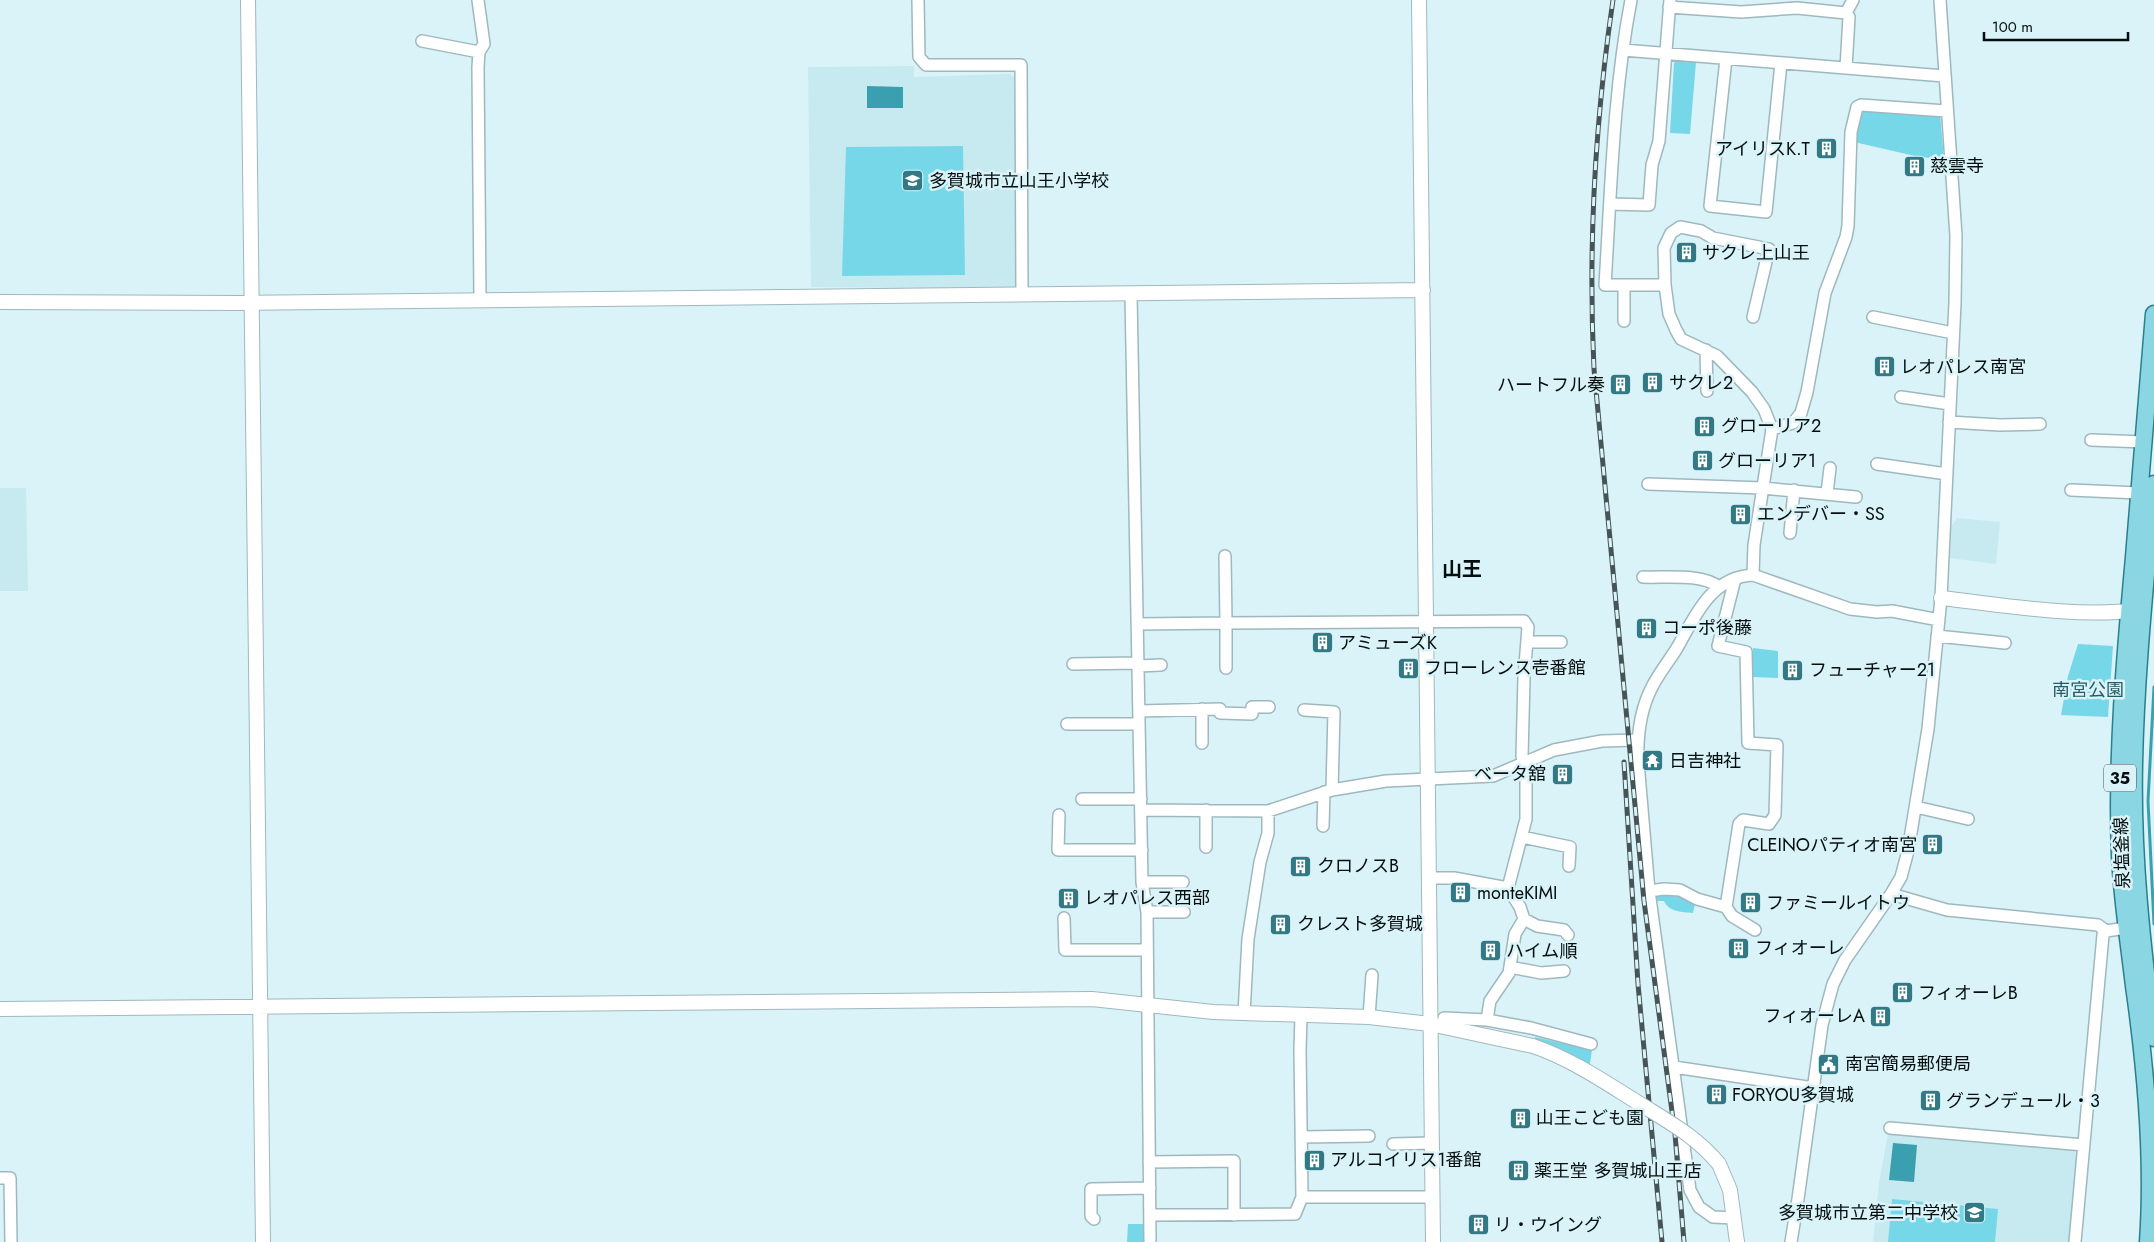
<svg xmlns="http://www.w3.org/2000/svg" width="2154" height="1242" font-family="Jost,'Noto Sans JP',sans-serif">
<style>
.built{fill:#c6eaf0}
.green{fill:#76d7e8}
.water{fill:#3a9faf}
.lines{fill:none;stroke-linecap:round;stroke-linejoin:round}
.stream{stroke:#3a9faf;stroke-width:3}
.minor-casing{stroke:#9fb8bd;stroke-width:14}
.tertiary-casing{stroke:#9fb8bd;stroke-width:16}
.primary-casing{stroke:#297f8d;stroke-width:19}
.minor{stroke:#fff;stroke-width:11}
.tertiary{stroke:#fff;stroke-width:14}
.primary{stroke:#8ad7e3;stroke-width:16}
.rail-casing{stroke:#465456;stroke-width:5}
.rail{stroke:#d9f3f8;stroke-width:3;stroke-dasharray:9;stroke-linecap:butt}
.tertiary-bridge-casing{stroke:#9fb8bd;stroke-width:16;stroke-linecap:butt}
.tertiary-bridge{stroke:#fff;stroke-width:14}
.labels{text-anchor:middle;stroke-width:5;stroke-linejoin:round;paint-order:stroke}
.shield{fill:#d9f3f8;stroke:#455355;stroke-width:1}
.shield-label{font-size:16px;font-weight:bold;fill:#050e0f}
.poi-label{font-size:18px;fill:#050e0f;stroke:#d9f3f8;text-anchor:start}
.park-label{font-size:18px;fill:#255c65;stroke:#d9f3f8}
.street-label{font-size:18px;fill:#050e0f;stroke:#d9f3f8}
.quarter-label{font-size:20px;font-weight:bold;fill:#050e0f;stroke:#d9f3f8}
</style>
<rect width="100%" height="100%" fill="#d9f3f8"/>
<!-- built -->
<path class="built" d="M914,66V77L1010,74L1017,80L1018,282L1012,289L811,287L808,67Z
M0,488H26L28,591H0Z
M1957,518L2000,522L1996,564L1950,558L1951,527Z
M1888,1134L2077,1151L2070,1242H1873L1879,1183Z"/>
<!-- green -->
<path class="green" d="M1679,60L1696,62L1690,134L1670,133L1674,63Z
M1864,108L1940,113L1944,160L1915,156L1854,142L1859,111Z
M963,146L965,275L842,276L846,147Z
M2078,644L2113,646L2108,717L2061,715L2068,676Z
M1753,648L1778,651V678L1753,677Z
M1654,894C1669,893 1682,896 1695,904L1693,913C1682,912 1669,912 1664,901H1655Z
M1535,1037L1592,1050L1588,1077L1532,1052Z
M1892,1199L1998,1209L1995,1242H1888Z
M1128,1224H1144L1145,1242H1127Z"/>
<!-- water -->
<path class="water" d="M867,86L903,87V108H867Z
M1893,1143L1917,1145L1914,1182L1889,1180Z"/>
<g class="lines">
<!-- stream -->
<path class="stream" d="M2154,687L2148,801L2154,924"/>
<defs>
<path id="minor" d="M478,0L484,44L479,52L478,67L480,299
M918,0L919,57L926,65H1021L1022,295
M1631,0C1613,94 1611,190 1605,285H1665
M1669,7L1741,12L1797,8L1846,13L1849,17L1846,68
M1846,13L1853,0
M422,41L479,52
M1623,50L1944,76
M1726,59L1710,206L1766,212L1781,63
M1610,204L1649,205L1652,165L1659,141L1670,0
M1624,285V321
M1131,295L1142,882L1147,912L1150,1240
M1753,317L1769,249L1713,238L1701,231L1680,227L1671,233L1664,248L1665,285L1669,314L1676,330L1681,339L1717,356L1752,392L1764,409L1772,429L1754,545L1753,575
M1873,317L1953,333
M1706,350L1707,391
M1901,397L1950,404
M1949,422L2000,425L2040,424
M1772,429L1793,423L1801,413L1807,392L1825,293L1846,237L1848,226L1851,132L1857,107L1861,105L1946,111
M2091,440L2144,442
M1877,464L1947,474
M1648,484L1763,488L1856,497
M2071,490L2139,493
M1827,493L1830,468
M1790,533L1794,490
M1225,556L1226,623L1524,621L1528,627L1524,678L1522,756L1526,773V819L1508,888
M1643,577C1665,578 1702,573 1719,587
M1138,624L1226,623V668
M1937,636L2005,643
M1528,642H1561
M1073,664L1138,663
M1138,666L1161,665
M1202,709V743
M1304,710L1334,712L1332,790
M1139,711L1220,709V713L1252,714V707H1269
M1067,724H1139
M1082,799H1141
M1916,807L1968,819
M1141,810L1268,811L1332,790L1386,781L1493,776L1554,750L1602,741L1637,740
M1206,810V847
M1059,815L1058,850H1142
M1323,826L1324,792
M1522,837L1570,847L1569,866
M1428,878H1454L1508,888L1520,907L1524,919L1515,934L1509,973L1490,1001L1487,1020L1444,1018L1443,1027
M1142,882H1183
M1649,891L1664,889L1680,890L1697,899L1726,907L1732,916L1755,930
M1891,894L1947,910L2098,925L2106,931
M1726,907L1739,824L1743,820L1769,824L1775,815L1777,745L1748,743L1746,652L1718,646L1735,579
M1147,912H1184
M1064,918L1065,950H1147
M1524,919L1537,926L1564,930L1568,935
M1510,967L1541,973L1564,971
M1244,1014L1248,939L1260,862L1268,833V811
M1301,1016L1300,1050L1302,1197
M1369,1017L1372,975
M1487,1020L1531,1028L1591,1044
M1674,1067L1814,1088
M1890,1128L2084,1145
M1301,1137L1369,1136
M1393,1144L1432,1143
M1149,1162L1234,1161V1215
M0,1178H10L11,1242
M1150,1215L1295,1214L1302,1197H1432
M1734,1218L1713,1217L1699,1207L1690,1190L1649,891L1638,762C1637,736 1640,710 1652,687C1659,673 1669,661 1677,648C1695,616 1711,577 1753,575L1850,609L1877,612L1892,611L1939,620
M1094,1219L1091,1216V1189L1150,1188
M1791,1242L1798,1199L1822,1025L1833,984L1845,960L1891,894L1901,877L1908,851L1928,729L1941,598L1955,303L1956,236L1940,0
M2075,1242L2103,935L2106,931L2126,928L2131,922"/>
<path id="tertiary" d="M248,0L263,1242
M1419,0L1433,1242
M0,302L241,303L1423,290
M1941,598C2005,605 2075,618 2139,610
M0,1009L1092,999L1213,1012L1369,1017L1430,1024L1533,1046
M1719,1164L1730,1190L1737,1242"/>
<path id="primary" d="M2154,484C2146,576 2136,670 2134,763C2132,855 2142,947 2154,1038
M2148,1242C2154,1157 2146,1070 2134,986C2129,943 2122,899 2120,856C2116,756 2125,656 2134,557C2141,476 2147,395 2154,314"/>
</defs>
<!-- minor casing -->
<use href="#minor" class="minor-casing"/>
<!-- tertiary casing -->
<use href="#tertiary" class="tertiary-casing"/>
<!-- primary casing -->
<use href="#primary" class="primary-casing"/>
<!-- minor -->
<use href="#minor" class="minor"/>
<!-- tertiary -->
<use href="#tertiary" class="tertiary"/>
<!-- primary -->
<use href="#primary" class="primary"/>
<defs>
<path id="rail" d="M1613,0C1595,122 1588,246 1594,369L1644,901L1675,1134L1684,1242
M1624,762L1638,984L1662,1242"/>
</defs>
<!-- rail casing -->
<use href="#rail" class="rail-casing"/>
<!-- rail -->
<use href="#rail" class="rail"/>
<defs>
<path id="tertiary-bridge" d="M1533,1046C1571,1059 1603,1081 1637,1102C1667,1121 1696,1136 1719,1164"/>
</defs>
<!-- tertiary-bridge casing -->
<use href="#tertiary-bridge" class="tertiary-bridge-casing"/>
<!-- tertiary-bridge -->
<use href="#tertiary-bridge" class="tertiary-bridge"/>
</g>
<!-- icons -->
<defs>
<symbol id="building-square" viewBox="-11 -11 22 22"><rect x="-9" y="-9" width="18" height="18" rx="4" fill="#337985" stroke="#d9f3f8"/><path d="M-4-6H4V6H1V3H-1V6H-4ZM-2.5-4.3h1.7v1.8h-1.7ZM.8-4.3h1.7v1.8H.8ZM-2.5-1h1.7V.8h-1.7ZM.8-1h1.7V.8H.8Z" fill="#fff"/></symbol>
<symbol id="school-square" viewBox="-11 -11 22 22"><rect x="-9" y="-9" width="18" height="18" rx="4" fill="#337985" stroke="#d9f3f8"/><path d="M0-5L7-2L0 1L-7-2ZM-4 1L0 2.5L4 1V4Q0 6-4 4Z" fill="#fff"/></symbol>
<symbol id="temple-square" viewBox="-11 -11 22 22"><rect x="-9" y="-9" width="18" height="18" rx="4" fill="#337985" stroke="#d9f3f8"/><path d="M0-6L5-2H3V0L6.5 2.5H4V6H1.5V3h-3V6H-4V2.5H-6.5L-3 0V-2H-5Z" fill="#fff"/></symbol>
<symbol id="civic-square" viewBox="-11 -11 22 22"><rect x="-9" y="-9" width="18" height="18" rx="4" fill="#337985" stroke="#d9f3f8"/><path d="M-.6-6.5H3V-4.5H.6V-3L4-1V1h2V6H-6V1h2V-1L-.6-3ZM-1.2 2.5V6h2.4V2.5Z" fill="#fff"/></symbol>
</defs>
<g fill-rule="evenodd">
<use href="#building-square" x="1814" y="136" width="25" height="25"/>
<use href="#building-square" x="1902" y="154" width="25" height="25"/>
<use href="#school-square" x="900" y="168" width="25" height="25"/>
<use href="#building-square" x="1674" y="240" width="25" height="25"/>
<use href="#building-square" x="1872" y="354" width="25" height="25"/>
<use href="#building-square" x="1640" y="370" width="25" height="25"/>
<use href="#building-square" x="1608" y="372" width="25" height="25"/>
<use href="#building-square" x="1692" y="414" width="25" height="25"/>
<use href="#building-square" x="1690" y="448" width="25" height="25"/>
<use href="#building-square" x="1728" y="502" width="25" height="25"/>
<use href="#building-square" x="1634" y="616" width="25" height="25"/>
<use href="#building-square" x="1310" y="630" width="25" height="25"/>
<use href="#building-square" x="1396" y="656" width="25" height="25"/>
<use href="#building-square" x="1780" y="658" width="25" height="25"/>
<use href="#temple-square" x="1640" y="748" width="25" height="25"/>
<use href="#building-square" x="1550" y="762" width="25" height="25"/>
<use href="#building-square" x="1920" y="832" width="25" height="25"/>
<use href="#building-square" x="1288" y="854" width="25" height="25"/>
<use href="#building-square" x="1448" y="880" width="25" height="25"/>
<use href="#building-square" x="1056" y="886" width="25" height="25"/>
<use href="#building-square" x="1738" y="890" width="25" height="25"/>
<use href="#building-square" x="1268" y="912" width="25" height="25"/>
<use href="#building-square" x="1726" y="936" width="25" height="25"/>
<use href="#building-square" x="1478" y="938" width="25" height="25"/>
<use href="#building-square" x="1890" y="980" width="25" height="25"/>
<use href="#building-square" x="1868" y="1004" width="25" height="25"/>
<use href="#civic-square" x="1816" y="1052" width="25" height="25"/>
<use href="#building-square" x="1704" y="1082" width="25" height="25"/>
<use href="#building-square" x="1918" y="1088" width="25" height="25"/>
<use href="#building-square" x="1508" y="1106" width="25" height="25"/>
<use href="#building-square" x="1302" y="1148" width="25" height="25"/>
<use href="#building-square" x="1506" y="1158" width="25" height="25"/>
<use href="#school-square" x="1962" y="1200" width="25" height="25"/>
<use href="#building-square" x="1466" y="1212" width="25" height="25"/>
</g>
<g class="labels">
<!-- shield labels -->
<rect class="shield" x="2104" y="764.5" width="32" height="27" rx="4"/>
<g class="shield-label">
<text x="2120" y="784">35</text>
</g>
<!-- poi labels -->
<g class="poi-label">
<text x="1810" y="155" text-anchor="end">アイリスK.T</text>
<text x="1930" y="172">慈雲寺</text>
<text x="929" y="187">多賀城市立山王小学校</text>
<text x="1702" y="259">サクレ上山王</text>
<text x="1900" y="373">レオパレス南宮</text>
<text x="1669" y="389">サクレ2</text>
<text x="1605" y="391" text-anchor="end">ハートフル奏</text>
<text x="1721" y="432">グローリア2</text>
<text x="1718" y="467">グローリア1</text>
<text x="1757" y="520">エンデバー・SS</text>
<text x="1662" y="634">コーポ後藤</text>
<text x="1338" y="649">アミューズK</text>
<text x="1424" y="674">フローレンス壱番館</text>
<text x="1809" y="676">フューチャー21</text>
<text x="1669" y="767">日吉神社</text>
<text x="1546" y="780" text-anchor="end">ベータ舘</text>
<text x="1917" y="851" text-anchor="end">CLEINOパティオ南宮</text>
<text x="1317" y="872">クロノスB</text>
<text x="1477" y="899">monteKIMI</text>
<text x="1084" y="904">レオパレス西部</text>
<text x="1766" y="909">ファミールイトウ</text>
<text x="1297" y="930">クレスト多賀城</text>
<text x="1755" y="954">フィオーレ</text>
<text x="1506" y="957">ハイム順</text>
<text x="1918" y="999">フィオーレB</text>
<text x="1865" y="1022" text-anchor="end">フィオーレA</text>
<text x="1845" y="1070">南宮簡易郵便局</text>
<text x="1732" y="1101">FORYOU多賀城</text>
<text x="1946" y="1107">グランデュール・3</text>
<text x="1536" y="1124">山王こども園</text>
<text x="1330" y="1166">アルコイリス1番館</text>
<text x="1534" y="1177">薬王堂 多賀城山王店</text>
<text x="1958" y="1219" text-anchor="end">多賀城市立第二中学校</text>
<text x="1494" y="1231">リ・ウイング</text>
</g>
<!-- park labels -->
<g class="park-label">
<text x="2088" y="696">南宮公園</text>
</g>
<!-- street labels -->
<g class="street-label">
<text transform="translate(2122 853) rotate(-92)" y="6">泉塩釜線</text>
</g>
<!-- quarter labels -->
<g class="quarter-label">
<text x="1462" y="576">山王</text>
</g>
</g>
<!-- scale -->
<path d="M1984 32v8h144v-8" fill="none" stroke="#050e0f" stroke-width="2.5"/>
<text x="1992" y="32" font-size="15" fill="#050e0f" stroke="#d9f3f8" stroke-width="4" paint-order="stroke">100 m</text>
</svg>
